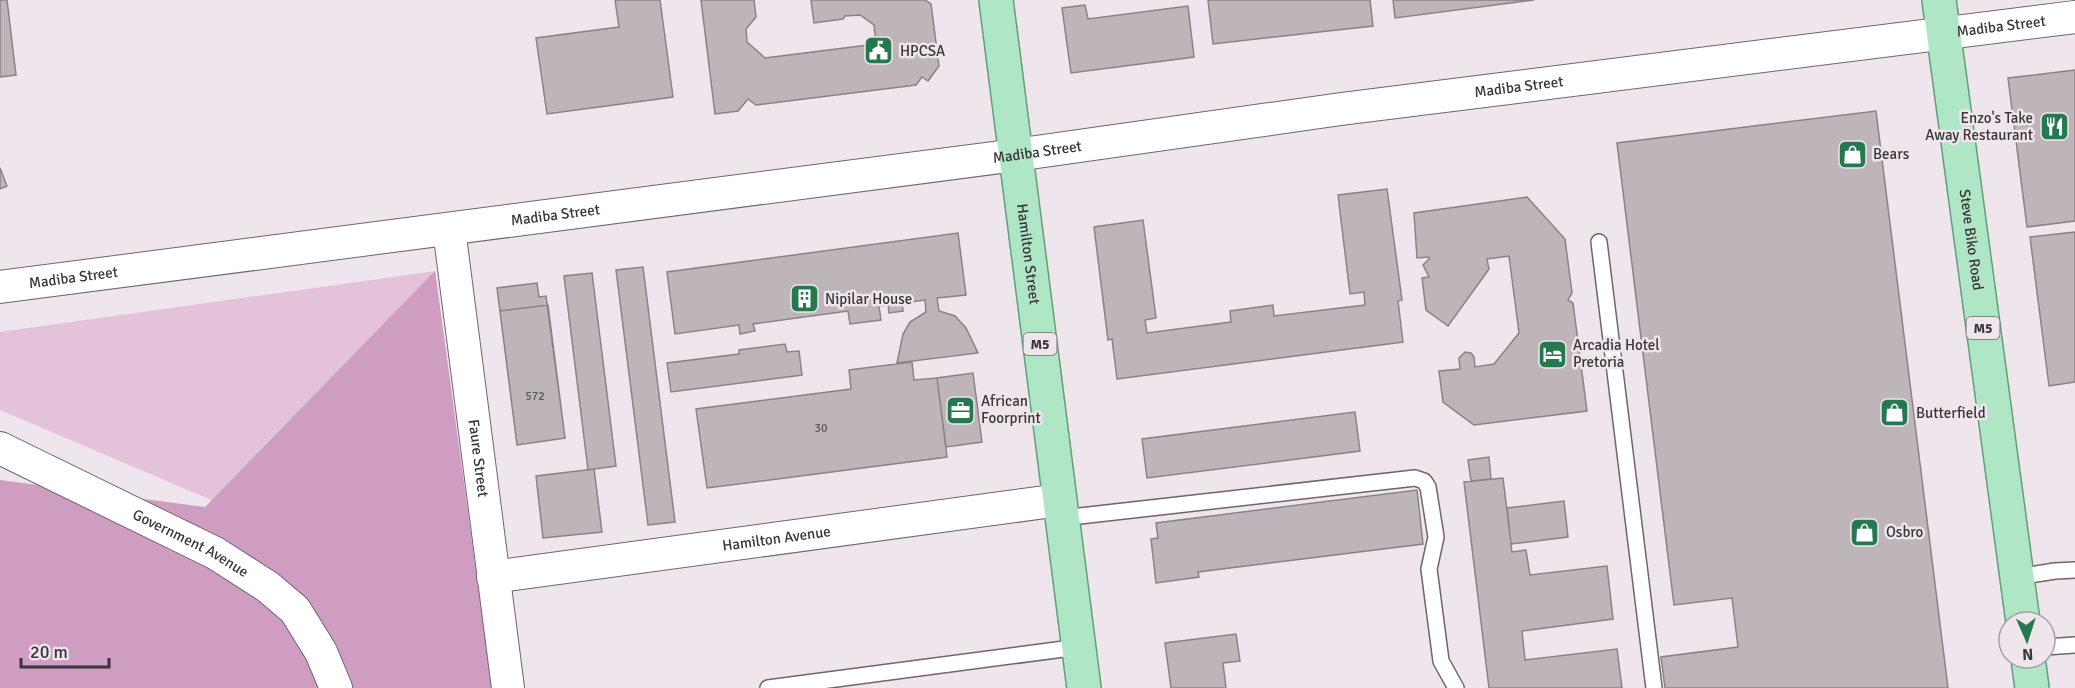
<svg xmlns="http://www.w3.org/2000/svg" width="2075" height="688" font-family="Signika,sans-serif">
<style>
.green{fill:#e4c2da}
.forest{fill:#ce9dc1}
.building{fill:#beb5bb;stroke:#8a8288;stroke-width:1.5}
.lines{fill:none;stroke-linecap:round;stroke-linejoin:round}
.lane-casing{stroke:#6e666c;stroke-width:18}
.street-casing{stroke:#6e666c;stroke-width:34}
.primary-casing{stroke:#639e7b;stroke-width:36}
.lane{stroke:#fff;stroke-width:15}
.street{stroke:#fff;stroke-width:32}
.primary{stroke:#afe6c5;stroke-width:33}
.labels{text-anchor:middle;stroke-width:5;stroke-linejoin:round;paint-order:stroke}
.number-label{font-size:12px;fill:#5a5559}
.shield{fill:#efe5ec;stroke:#706a6e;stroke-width:1.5}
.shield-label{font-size:14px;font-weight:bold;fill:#393538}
.street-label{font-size:15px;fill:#393538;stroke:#efe5ec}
.poi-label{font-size:15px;fill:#393538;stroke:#efe5ec;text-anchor:start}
</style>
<rect width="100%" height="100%" fill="#efe5ec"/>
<!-- green -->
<path class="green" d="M435,271L479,596L223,505L0,410V332Z"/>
<!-- forest -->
<path class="forest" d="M435,271L492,688H0V480L205,507Z"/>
<!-- building -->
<path class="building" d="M0,0H7L16,75L0,77Z
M615,0H660L673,97L547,114L536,38L619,27Z
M701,0H754L756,17L746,29L747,42L765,58L876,44L874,25L860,15L845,16L843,19L814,23L811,0H925L931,4L939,66L928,81L922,77L916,85L756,105L748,99L738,111L715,114Z
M1208,0H1370L1373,26L1213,44Z
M1393,0H1534L1395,18Z
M1085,5L1088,19L1188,6L1194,57L1071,73L1062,8Z
M2075,70V221L2027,227L2008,78Z
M1876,111L1948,688H1665L1661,657L1738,647L1732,598L1674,605L1617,143Z
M0,168L7,186L0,189Z
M1387,189L1402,300L1398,301L1403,342L1117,379L1112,339L1108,340L1094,227L1143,220L1156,318L1145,320L1147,333L1231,322L1230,311L1273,305L1274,316L1365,305L1364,292L1350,294L1338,195Z
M1527,197L1565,239L1572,293L1568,300L1573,303L1587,411L1474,425L1443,402L1439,371L1460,369L1459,358L1465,352L1471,353L1474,357L1475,367L1494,364L1519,333L1509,256L1487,259L1489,269L1448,326L1426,310L1422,278L1429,277L1423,265L1429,259V257L1417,258L1414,213Z
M2075,232V382L2049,386L2030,237Z
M958,233L966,295L937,298L939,311L955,316L966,328L978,353L897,363L903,334L910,322L926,312L925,300L902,303L903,311L889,313L888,305L879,306L881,320L850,324L848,311L753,324L755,331L740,334L739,325L675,334L667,272Z
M643,267L675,522L648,525L616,270Z
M592,273L616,466L588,470L564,276Z
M537,283L539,297L546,296L565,438L517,445L497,288Z
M548,305L565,438L517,445L500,311Z
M785,344L787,352L799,351L802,375L671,392L667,363L739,354V350Z
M912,362L914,380L937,378L947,457L707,488L696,409L851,389L849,370Z
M973,373L982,442L946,447L937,378Z
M1355,412L1360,451L1147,478L1142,439Z
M1489,457L1491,479L1471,481L1468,460Z
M594,469L602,532L543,538L536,476Z
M1503,478L1512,552L1526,550L1530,575L1607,566L1613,619L1522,631L1525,660L1617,649L1622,688H1489L1464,482Z
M1417,490L1423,544L1198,572L1199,577L1156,583L1151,539L1158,538L1156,523Z
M1564,501L1568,537L1511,544L1507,508Z
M1236,634L1240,661L1223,663L1226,688H1171L1165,643Z"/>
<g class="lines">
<defs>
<path id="lane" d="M1599,242L1654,688
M1062,518L1415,478L1424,481L1428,487L1436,537L1429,569L1441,661L1456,688
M2017,577L2055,571L2075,570
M2045,647L2075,645
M768,688L1079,647"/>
<g id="street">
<path id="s1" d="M449,229L508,688"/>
<path id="s2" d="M0,287L1016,155L1341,109L2075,17"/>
<path id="s3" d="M0,448L215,553L268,587L295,610L321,652L336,688"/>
<path id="s4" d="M493,577L1060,500"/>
</g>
<g id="primary">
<path id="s5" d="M996,0L1084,688"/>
<path id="s6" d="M1939,0L2023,622"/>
<path d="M2028,658L2032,688"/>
</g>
</defs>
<!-- lane casing -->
<use href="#lane" class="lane-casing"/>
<!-- street casing -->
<use href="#street" class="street-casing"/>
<!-- primary casing -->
<use href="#primary" class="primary-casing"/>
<!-- lane -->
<use href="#lane" class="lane"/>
<!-- street -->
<use href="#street" class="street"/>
<!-- primary -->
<use href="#primary" class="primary"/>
</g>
<!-- icons -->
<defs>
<symbol id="civic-square" viewBox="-11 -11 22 22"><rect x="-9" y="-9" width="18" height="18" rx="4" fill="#247a4e" stroke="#efe5ec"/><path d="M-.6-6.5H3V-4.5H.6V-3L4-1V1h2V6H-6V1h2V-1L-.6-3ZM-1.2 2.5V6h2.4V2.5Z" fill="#fff"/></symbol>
<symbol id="restaurant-square" viewBox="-11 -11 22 22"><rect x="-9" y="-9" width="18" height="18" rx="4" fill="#247a4e" stroke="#efe5ec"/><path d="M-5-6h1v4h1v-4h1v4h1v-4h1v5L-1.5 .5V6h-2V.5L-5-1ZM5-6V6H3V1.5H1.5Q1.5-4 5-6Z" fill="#fff"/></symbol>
<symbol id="shop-square" viewBox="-11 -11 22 22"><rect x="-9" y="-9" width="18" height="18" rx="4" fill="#247a4e" stroke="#efe5ec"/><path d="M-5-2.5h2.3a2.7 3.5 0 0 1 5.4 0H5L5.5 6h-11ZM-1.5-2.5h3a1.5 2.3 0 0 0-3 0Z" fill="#fff"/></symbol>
<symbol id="building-square" viewBox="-11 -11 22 22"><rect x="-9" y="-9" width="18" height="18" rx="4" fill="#247a4e" stroke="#efe5ec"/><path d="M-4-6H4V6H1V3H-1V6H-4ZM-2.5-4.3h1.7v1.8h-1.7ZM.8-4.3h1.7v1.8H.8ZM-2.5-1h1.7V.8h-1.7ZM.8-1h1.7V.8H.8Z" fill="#fff"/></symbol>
<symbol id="hotel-square" viewBox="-11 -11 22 22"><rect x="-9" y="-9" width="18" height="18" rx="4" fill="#247a4e" stroke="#efe5ec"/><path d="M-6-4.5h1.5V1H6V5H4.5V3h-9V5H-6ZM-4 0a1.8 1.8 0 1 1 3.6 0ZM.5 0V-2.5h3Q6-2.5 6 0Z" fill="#fff"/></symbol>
<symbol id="office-square" viewBox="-11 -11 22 22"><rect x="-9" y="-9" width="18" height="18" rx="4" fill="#247a4e" stroke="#efe5ec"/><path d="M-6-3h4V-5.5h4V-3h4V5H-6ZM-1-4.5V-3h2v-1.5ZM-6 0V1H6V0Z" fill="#fff"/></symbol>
</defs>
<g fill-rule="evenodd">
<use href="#civic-square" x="862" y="34" width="33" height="33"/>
<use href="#restaurant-square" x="2038" y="110" width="33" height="33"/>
<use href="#shop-square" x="1836" y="138" width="33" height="33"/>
<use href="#building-square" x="788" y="282" width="33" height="33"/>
<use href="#hotel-square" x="1536" y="338" width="33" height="33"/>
<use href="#office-square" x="944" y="394" width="33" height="33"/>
<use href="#shop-square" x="1878" y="396" width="33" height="33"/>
<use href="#shop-square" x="1848" y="516" width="33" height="33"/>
</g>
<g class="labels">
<!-- number labels -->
<g class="number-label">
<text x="535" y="400">572</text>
<text x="821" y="432">30</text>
</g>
<!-- shield labels -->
<g class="shield">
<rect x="1966.5" y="317" width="33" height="22" rx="4.5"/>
<rect x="1023.5" y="333" width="33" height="22" rx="4.5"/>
</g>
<g class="shield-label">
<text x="1983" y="333">M5</text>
<text x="1040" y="349">M5</text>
</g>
<!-- street labels -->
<g class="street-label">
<text dy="5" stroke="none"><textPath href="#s2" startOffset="2018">Madiba Street</textPath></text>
<text dy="5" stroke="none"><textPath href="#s2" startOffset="1532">Madiba Street</textPath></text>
<text dy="5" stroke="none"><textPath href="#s2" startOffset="1046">Madiba Street</textPath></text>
<text dy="5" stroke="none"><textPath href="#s2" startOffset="560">Madiba Street</textPath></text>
<text dy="5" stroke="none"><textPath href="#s6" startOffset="242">Steve Biko Road</textPath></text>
<text dy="5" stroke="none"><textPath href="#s5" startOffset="256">Hamilton Street</textPath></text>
<text dy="5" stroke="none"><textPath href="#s2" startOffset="74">Madiba Street</textPath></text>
<text dy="5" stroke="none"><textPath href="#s1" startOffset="231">Faure Street</textPath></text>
<text dy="5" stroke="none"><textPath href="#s4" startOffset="286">Hamilton Avenue</textPath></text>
<text dy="5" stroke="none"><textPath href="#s3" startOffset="213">Government Avenue</textPath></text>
</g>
<!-- poi labels -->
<g class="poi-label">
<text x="900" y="56">HPCSA</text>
<text x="2033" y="123" text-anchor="end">Enzo's Take<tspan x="2033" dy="17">Away Restaurant</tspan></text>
<text x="1873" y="159">Bears</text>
<text x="825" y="304">Nipilar House</text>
<text x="1573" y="350">Arcadia Hotel<tspan x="1573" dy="17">Pretoria</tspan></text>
<text x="981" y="406">African<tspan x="981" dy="17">Foorprint</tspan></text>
<text x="1916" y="418">Butterfield</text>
<text x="1886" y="537">Osbro</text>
</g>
</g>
<!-- north arrow -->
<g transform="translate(2027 640) rotate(177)"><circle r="28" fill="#efe5ec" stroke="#a69fa4" stroke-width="1.5"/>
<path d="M0-4.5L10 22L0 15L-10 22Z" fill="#247a4e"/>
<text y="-9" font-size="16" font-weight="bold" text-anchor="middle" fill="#393538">N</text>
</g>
<!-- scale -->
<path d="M21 658v9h88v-9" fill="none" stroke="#393538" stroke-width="3"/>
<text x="30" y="658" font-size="18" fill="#393538" stroke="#efe5ec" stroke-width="4.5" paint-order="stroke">20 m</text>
</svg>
